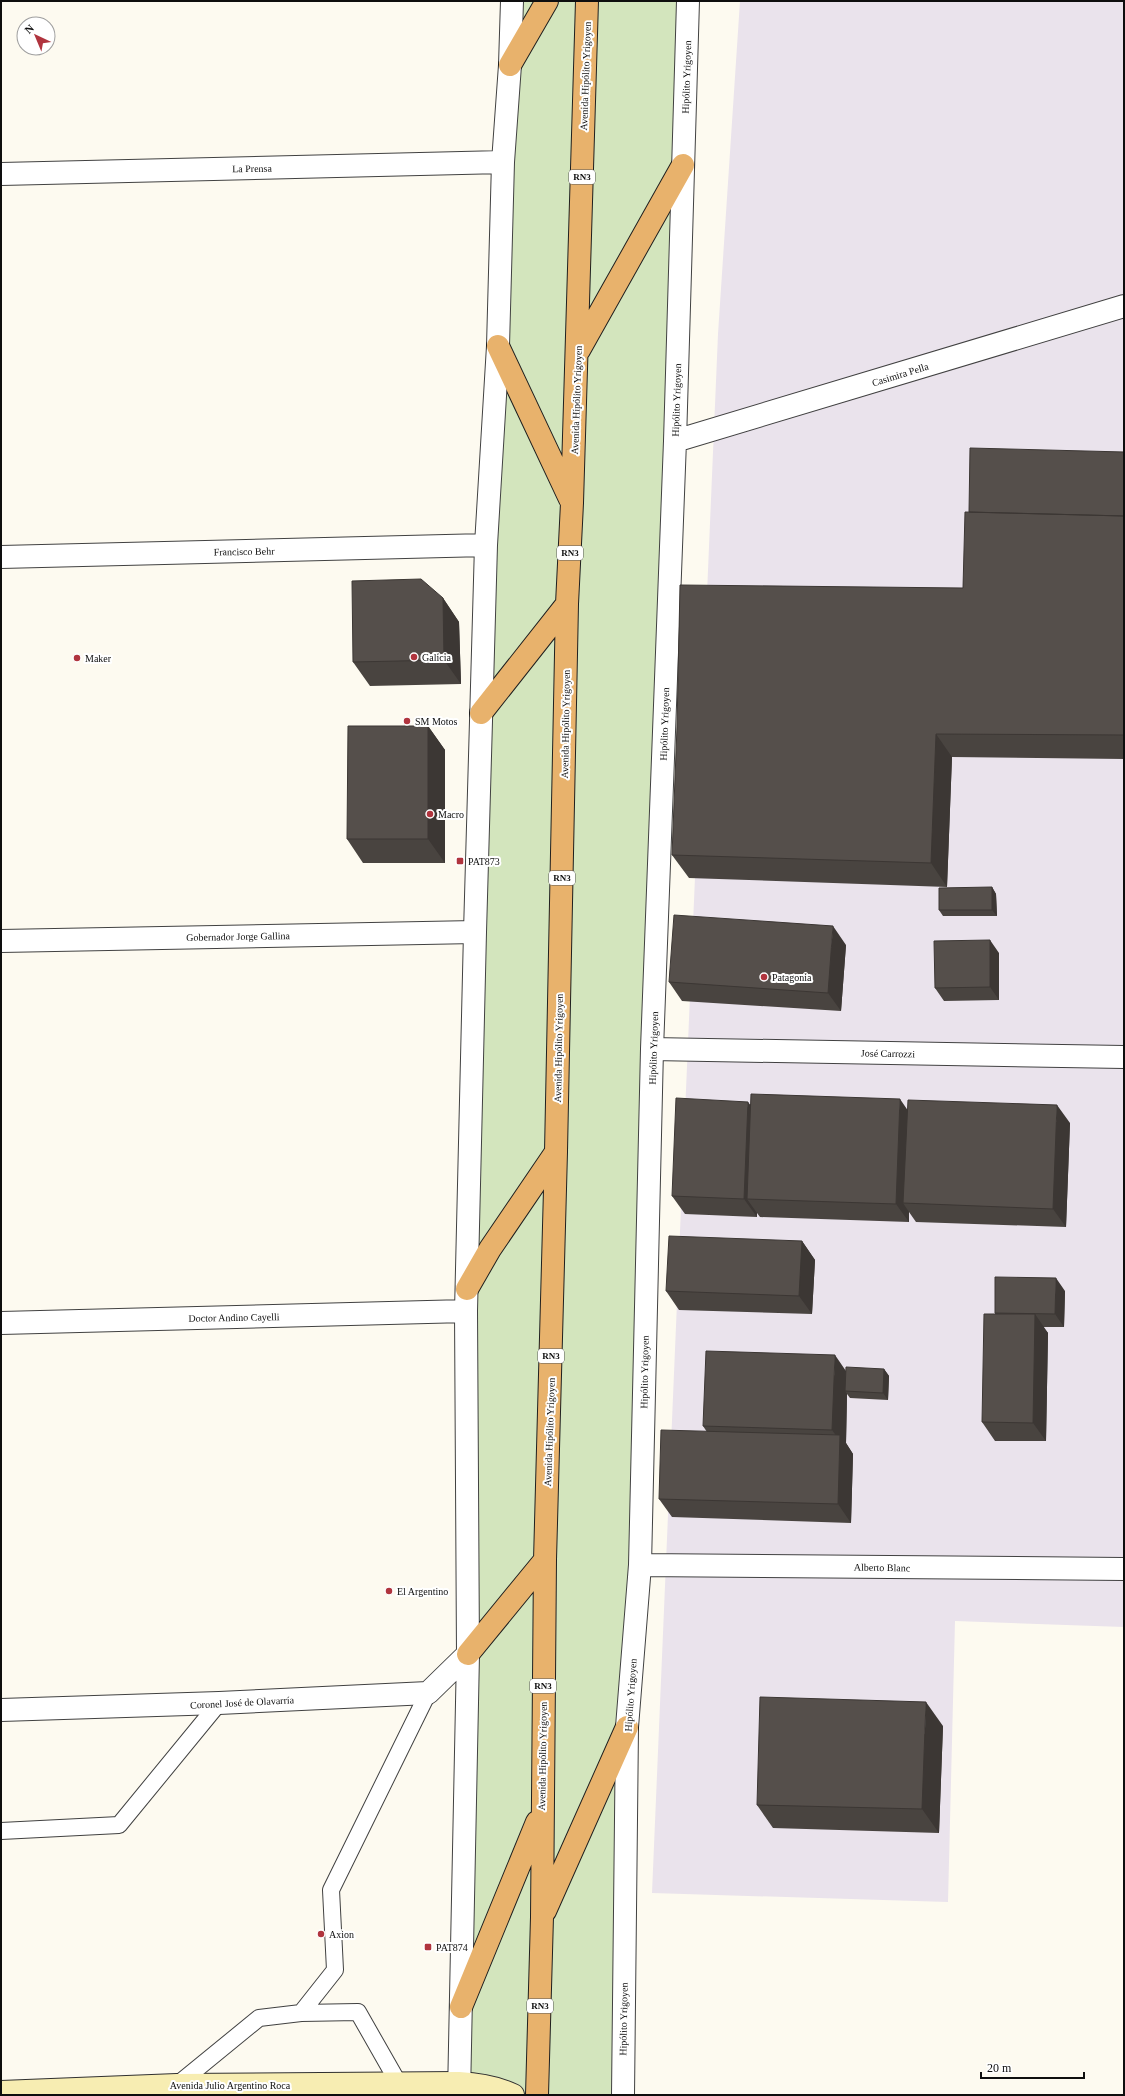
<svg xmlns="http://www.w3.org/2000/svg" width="1125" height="2096" font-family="Georgia,serif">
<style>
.industrial{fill:#eae3ec}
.green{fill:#d3e5bd}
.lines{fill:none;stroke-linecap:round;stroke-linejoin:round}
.service-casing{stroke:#414141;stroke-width:18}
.minor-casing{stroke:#414141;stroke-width:24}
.secondary-casing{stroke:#303030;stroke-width:24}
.trunk-casing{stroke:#1f1f1f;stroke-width:24}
.service{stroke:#fff;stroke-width:16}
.minor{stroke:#fff;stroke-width:22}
.secondary{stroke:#f7edb2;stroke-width:22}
.trunk{stroke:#e8b26c;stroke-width:22}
.wall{fill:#494440}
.shaded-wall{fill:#3c3734}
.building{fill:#554f4b;stroke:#3c3734}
.poi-dot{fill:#b0343e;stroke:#fff;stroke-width:1.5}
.labels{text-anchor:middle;stroke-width:4;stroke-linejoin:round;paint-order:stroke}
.shield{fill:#fff;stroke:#565656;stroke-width:1}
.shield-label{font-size:9px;font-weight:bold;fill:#0e0e0e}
.street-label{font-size:10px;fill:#0e0e0e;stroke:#fff}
.poi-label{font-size:10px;fill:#0e0e0e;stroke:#fff;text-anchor:start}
</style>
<rect width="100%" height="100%" fill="#fdfaf0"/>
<!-- industrial -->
<path class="industrial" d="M740,1H1124V1627L955,1621L948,1902L652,1893L718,334Z"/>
<!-- green -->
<path class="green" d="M512,1H688L623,2095H1L459,2083L466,1311Z"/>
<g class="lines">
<defs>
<path id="service" d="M1,1831L119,1825L219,1703
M301,2013L358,2012L399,2084
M177,2085L259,2018L301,2013L335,1970L331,1890L428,1693"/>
<path id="minor" d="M1,174L503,162
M675,441L1124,306
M1,557L486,545
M1,941L475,932
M652,1049L1124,1057
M1,1323L466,1311
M640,1565L1124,1569
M1,1710L219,1703L428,1693L468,1654
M459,2095L468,1654L466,1311L475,932L486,545L498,346L503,162L510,65L512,1
M623,2095L627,1727L640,1565L652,1049L675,441L688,1"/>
<path id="secondary" d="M1,2092L177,2085L459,2083C479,2084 496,2087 513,2095"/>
<path id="trunk" d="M510,65L547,1
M498,346L570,499
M579,350L683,165
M481,713L567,604
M467,1289L490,1249L556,1152
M468,1654L545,1560
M545,1911L627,1727
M461,2007L537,1822
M537,2095L542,1917L545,1560L556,1152L567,604L572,503L587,1"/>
</defs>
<!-- service casing -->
<use href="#service" class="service-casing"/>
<!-- minor casing -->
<use href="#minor" class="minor-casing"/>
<!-- secondary casing -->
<use href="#secondary" class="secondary-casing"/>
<!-- trunk casing -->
<use href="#trunk" class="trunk-casing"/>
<!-- service -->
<use href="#service" class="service"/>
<!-- minor -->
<use href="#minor" class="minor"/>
<!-- secondary -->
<use href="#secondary" class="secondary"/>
<!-- trunk -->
<use href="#trunk" class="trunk"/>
</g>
<!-- wall -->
<path class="wall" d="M1124,452V759L952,757L947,887L689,878L672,855L963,588L969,512Z
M443,598L459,622L461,684L370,686L353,662Z
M428,726L445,750V863H363L347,839Z
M992,887L996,894L997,916H943L939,910Z
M846,945L841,1011L682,1001L669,982Z
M999,953V1000L944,1001L935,988Z
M750,1104L907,1110L1070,1123L1066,1227L916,1222L909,1212V1222L760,1217L757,1213V1217L685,1214L672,1196Z
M802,1241L815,1260L812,1314L679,1310L666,1291Z
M1065,1291L1064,1327H1043L1048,1333L1046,1441H995L982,1422L995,1314V1313Z
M884,1369L889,1376L888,1400L850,1398L847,1394L846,1443L853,1454L851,1523L672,1517L659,1499L707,1432L703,1426L846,1371Z
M943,1726L939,1833L773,1828L757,1805Z"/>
<!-- shaded-wall -->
<path class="shaded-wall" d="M443,598L459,622L461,684L444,660Z
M428,726L445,750V863L428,839Z
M936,734L952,757L947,887L931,863Z
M992,887L996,894L997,916L992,910Z
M833,926L846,945L841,1011L828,993Z
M990,940L999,953V1000L990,987Z
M900,1099L913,1118L903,1203L909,1212V1222L896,1204Z
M748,1102L761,1120L747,1199L757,1213V1217L744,1199Z
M1057,1105L1070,1123L1066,1227L1053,1209Z
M802,1241L815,1260L812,1314L799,1296Z
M1056,1278L1065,1291L1064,1327L1055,1314Z
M1035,1314L1048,1333L1046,1441L1033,1423Z
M835,1355L848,1374L845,1391L847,1394L846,1443L853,1454L851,1523L838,1504L840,1441L832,1430Z
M884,1369L889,1376L888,1400L883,1393Z
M926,1702L943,1726L939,1833L922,1809Z"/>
<!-- building -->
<path class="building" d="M970,448L1124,452V516L969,512Z
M965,512L1124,516V735L936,734L931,863L672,855L677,727L680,585L963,588Z
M421,579L443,598L444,660L353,662L352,581Z
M348,726H428V839H347Z
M992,887V910H939V888Z
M674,915L833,926L828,993L669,982Z
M990,940V987L935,988L934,941Z
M751,1094L900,1099L896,1204L747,1199Z
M676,1098L748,1102L744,1199L672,1196Z
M908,1100L1057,1105L1053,1209L903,1203Z
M669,1236L802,1241L799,1296L666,1291Z
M995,1277L1056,1278L1055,1314L995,1313Z
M984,1314H1035L1033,1423L982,1422Z
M706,1351L835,1355L832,1430L703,1426Z
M846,1367L884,1369L883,1393L845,1391Z
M661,1430L840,1435L838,1504L659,1499Z
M760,1697L926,1702L922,1809L757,1805Z"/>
<!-- markers -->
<g class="poi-dot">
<circle cx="414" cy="657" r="4"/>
<circle cx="77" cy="658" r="4"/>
<circle cx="407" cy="721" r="4"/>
<circle cx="430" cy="814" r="4"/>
<rect x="456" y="857" width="8" height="8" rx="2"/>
<circle cx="764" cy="977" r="4"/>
<circle cx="389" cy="1591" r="4"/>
<circle cx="321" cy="1934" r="4"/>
<rect x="424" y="1943" width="8" height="8" rx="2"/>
</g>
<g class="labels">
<!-- shield labels -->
<g class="shield">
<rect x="569" y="170" width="26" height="14" rx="3"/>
<rect x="557" y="546" width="26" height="14" rx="3"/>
<rect x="549" y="871" width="26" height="14" rx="3"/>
<rect x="538" y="1349" width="26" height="14" rx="3"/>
<rect x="530" y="1679" width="26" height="14" rx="3"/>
<rect x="527" y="1999" width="26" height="14" rx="3"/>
</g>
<g class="shield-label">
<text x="582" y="180">RN3</text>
<text x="570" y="556">RN3</text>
<text x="562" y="881">RN3</text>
<text x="551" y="1359">RN3</text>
<text x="543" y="1689">RN3</text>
<text x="540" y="2009">RN3</text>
</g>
<!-- street labels -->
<g class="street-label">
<text transform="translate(585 76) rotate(-88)" y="4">Avenida Hipólito Yrigoyen</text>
<text transform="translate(686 77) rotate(-88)" y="4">Hipólito Yrigoyen</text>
<text transform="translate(252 168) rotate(-1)" y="4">La Prensa</text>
<text transform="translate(900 374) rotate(-17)" y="4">Casimira Pella</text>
<text transform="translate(576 400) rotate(-88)" y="4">Avenida Hipólito Yrigoyen</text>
<text transform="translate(676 400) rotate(-88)" y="4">Hipólito Yrigoyen</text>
<text transform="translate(244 551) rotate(-1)" y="4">Francisco Behr</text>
<text transform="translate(565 724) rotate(-89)" y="4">Avenida Hipólito Yrigoyen</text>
<text transform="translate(664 724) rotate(-88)" y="4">Hipólito Yrigoyen</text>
<text transform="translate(238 936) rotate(-1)" y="4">Gobernador Jorge Gallina</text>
<text transform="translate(558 1048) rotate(-89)" y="4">Avenida Hipólito Yrigoyen</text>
<text transform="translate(653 1048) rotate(-88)" y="4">Hipólito Yrigoyen</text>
<text transform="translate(888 1053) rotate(1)" y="4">José Carrozzi</text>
<text transform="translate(234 1317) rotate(-1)" y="4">Doctor Andino Cayelli</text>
<text transform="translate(644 1372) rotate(-89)" y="4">Hipólito Yrigoyen</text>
<text transform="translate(549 1432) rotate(-88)" y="4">Avenida Hipólito Yrigoyen</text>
<text transform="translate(882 1567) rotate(1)" y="4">Alberto Blanc</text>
<text transform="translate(630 1695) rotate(-86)" y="4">Hipólito Yrigoyen</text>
<text transform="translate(242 1702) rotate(-3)" y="4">Coronel José de Olavarría</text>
<text transform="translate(542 1756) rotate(-89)" y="4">Avenida Hipólito Yrigoyen</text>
<text transform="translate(623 2019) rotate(-89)" y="4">Hipólito Yrigoyen</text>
<text x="230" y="2089">Avenida Julio Argentino Roca</text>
</g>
<!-- poi labels -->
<g class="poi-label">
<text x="422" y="661">Galicia</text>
<text x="85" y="662">Maker</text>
<text x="415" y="725">SM Motos</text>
<text x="438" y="818">Macro</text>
<text x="468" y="865">PAT873</text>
<text x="772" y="981">Patagonia</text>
<text x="397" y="1595">El Argentino</text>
<text x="329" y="1938">Axion</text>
<text x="436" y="1951">PAT874</text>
</g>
</g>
<!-- border -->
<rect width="1125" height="2096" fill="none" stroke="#0e0e0e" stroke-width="4"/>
<!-- north arrow -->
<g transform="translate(36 36) rotate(316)"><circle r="19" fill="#ffffff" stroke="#9f9f9f"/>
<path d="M0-3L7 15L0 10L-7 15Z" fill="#b0343e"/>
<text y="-6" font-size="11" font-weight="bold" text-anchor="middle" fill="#0e0e0e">N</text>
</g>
<!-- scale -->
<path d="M981 2072v6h103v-6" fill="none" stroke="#0e0e0e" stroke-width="2"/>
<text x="987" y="2072" font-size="12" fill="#0e0e0e" stroke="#ffffff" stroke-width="3" paint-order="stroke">20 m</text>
</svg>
